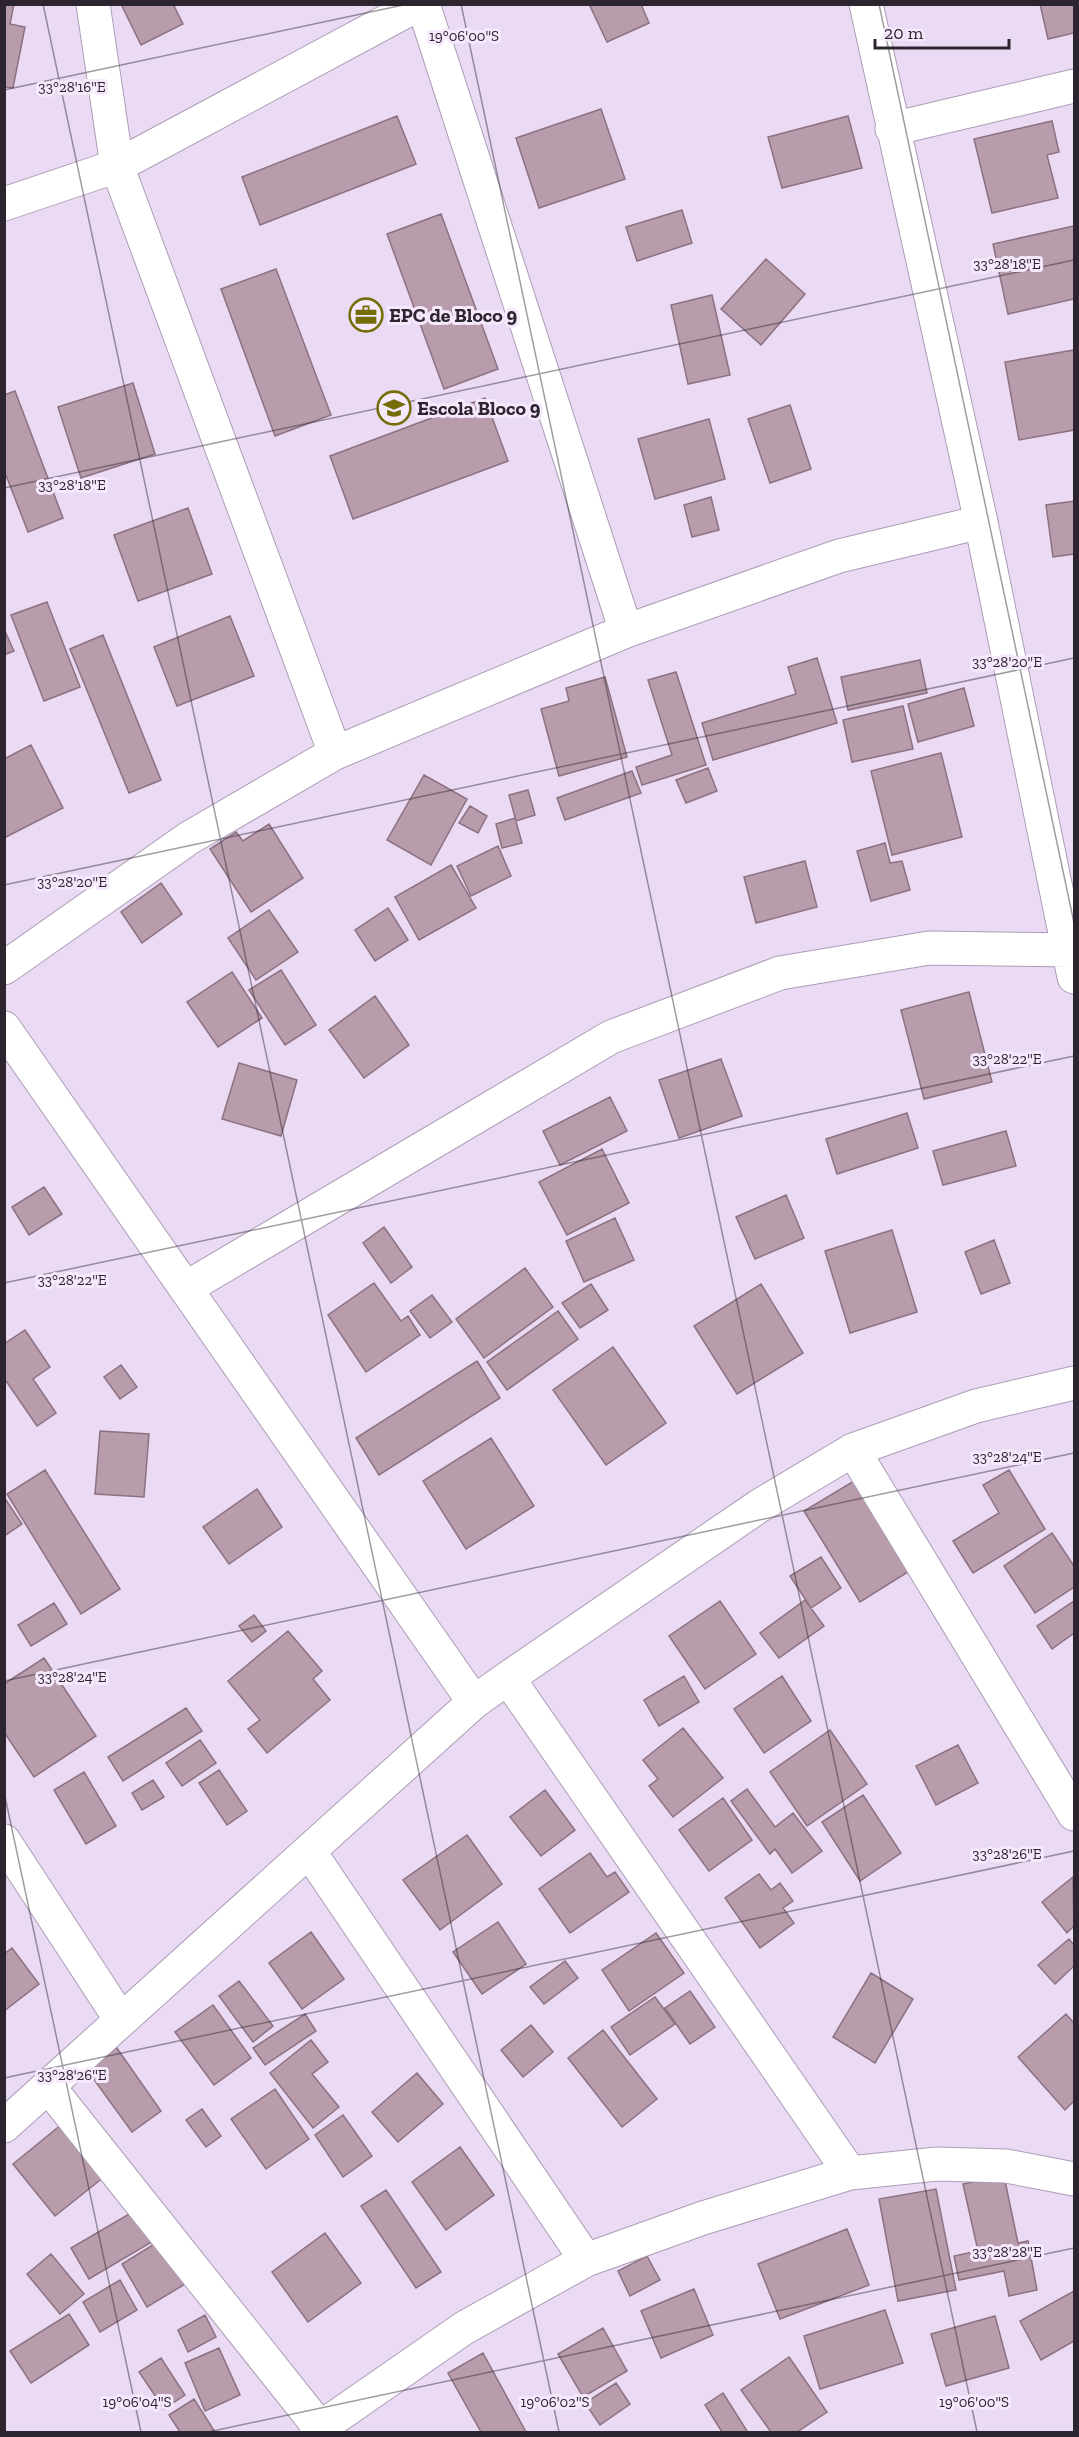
<svg xmlns="http://www.w3.org/2000/svg" width="1079" height="2437" font-family="'Zilla Slab',serif">
<style>
.building{fill:#b89cab;stroke:#8c7180;stroke-width:1.5}
.lines{fill:none;stroke-linecap:round;stroke-linejoin:round}
.minor-casing{stroke:#ac9db5;stroke-width:35}
.minor{stroke:#fff;stroke-width:33}
.ticks{fill:none;stroke:#2c252f;stroke-width:1.5;stroke-opacity:0.45}
.labels{text-anchor:middle;stroke-width:6;stroke-linejoin:round;paint-order:stroke}
.poi-label{font-size:20px;font-weight:bold;fill:#2c252f;stroke:#f6e8fd;text-anchor:start}
.ticks-label{font-size:15px;text-anchor:middle;fill:#2c252f;stroke:#f6e8fd;stroke-width:6;stroke-linejoin:round;paint-order:stroke}
</style>
<rect width="100%" height="100%" fill="#ebdaf4"/>
<!-- building -->
<path class="building" d="M4,4H14L10,24L25,27L13,88L4,87Z
M121,4H173L183,24L141,45Z
M589,4H641L649,23L607,42Z
M1040,4H1074V33L1048,39Z
M601,109L625,179L539,208L516,138Z
M397,116L416,164L260,225L242,177Z
M848,116L862,168L782,188L768,137Z
M1052,121L1059,152L1047,155L1058,198L992,213L974,139Z
M682,210L692,243L637,261L626,227Z
M441,214L498,369L444,389L387,234Z
M1074,226V299L1008,314L993,244Z
M766,259L805,294L761,345L721,309Z
M276,269L331,415L275,436L221,289Z
M712,295L730,375L688,384L671,305Z
M1074,350V430L1019,440L1005,362Z
M133,383L155,454L81,478L58,407Z
M15,391L63,518L28,532L4,470V395Z
M485,398L508,461L353,519L330,456Z
M790,405L811,469L770,483L748,419Z
M709,419L725,479L655,499L638,439Z
M711,497L719,530L692,537L684,505Z
M1074,501V554L1053,557L1046,505Z
M188,508L212,574L138,601L114,535Z
M47,602L80,687L44,701L11,615Z
M230,616L254,676L177,706L154,647Z
M4,629L14,651L4,655Z
M103,635L161,780L129,793L70,649Z
M817,658L837,723L713,760L702,723L796,694L788,667Z
M920,660L927,693L848,710L841,677Z
M676,672L706,765L642,785L636,767L672,755L648,680Z
M605,677L627,757L559,776L541,709L569,701L566,688Z
M964,688L974,726L918,742L908,704Z
M903,706L913,749L852,762L843,720Z
M31,745L63,808L4,838V759Z
M941,753L962,837L892,855L871,771Z
M708,768L717,791L686,803L676,780Z
M632,771L641,793L565,820L557,798Z
M424,775L467,799L431,865L387,840Z
M528,790L535,815L516,821L509,795Z
M470,806L487,816L478,833L459,823Z
M515,818L522,843L502,848L496,824Z
M269,824L303,878L251,912L210,849L236,832L243,841Z
M885,843L890,863L902,861L910,890L871,901L857,851Z
M498,846L511,876L471,896L457,866Z
M805,861L817,907L756,923L744,877Z
M451,865L476,908L419,940L395,897Z
M161,883L182,914L142,943L121,912Z
M388,908L408,940L375,961L355,930Z
M269,910L298,952L256,980L228,938Z
M281,970L316,1025L285,1045L249,990Z
M232,972L262,1018L218,1047L187,1002Z
M969,992L992,1082L924,1099L901,1010Z
M375,996L409,1045L364,1078L329,1030Z
M721,1059L742,1116L679,1138L659,1080Z
M239,1063L297,1080L281,1136L222,1119Z
M610,1097L627,1131L560,1165L543,1131Z
M907,1113L918,1148L837,1174L826,1139Z
M1006,1131L1016,1166L943,1185L933,1151Z
M602,1149L629,1203L567,1235L539,1182Z
M44,1187L62,1214L29,1235L12,1207Z
M786,1195L804,1238L755,1259L736,1217Z
M615,1218L634,1260L584,1282L566,1241Z
M384,1227L412,1267L391,1283L363,1243Z
M892,1230L917,1312L850,1333L825,1251Z
M994,1240L1010,1283L981,1294L965,1252Z
M525,1268L553,1307L484,1358L456,1319Z
M374,1283L401,1321L408,1316L420,1335L366,1372L328,1315Z
M591,1284L608,1310L580,1328L562,1303Z
M761,1284L803,1353L737,1394L694,1326Z
M432,1295L452,1322L430,1338L410,1311Z
M558,1311L578,1339L507,1390L487,1362Z
M25,1330L50,1367L33,1379L56,1413L37,1426L4,1378V1344Z
M613,1347L666,1423L606,1465L553,1390Z
M477,1361L500,1398L379,1475L356,1438Z
M121,1365L137,1387L120,1399L104,1377Z
M100,1431L149,1434L144,1497L95,1494Z
M491,1438L534,1506L466,1549L423,1481Z
M45,1470L120,1589L81,1614L7,1494Z
M1009,1470L1045,1529L973,1573L953,1541L999,1513L983,1485Z
M864,1475L919,1565L860,1602L804,1511Z
M257,1489L282,1527L229,1564L203,1527Z
M4,1497L22,1524L4,1536Z
M1052,1533L1074,1566V1587L1035,1613L1004,1566Z
M821,1557L841,1588L811,1608L790,1576Z
M805,1600L824,1626L779,1658L760,1633Z
M720,1601L756,1654L705,1689L669,1636Z
M1074,1601V1633L1052,1649L1037,1626Z
M54,1603L67,1624L31,1646L18,1625Z
M254,1615L266,1631L252,1642L239,1626Z
M288,1631L322,1671L313,1679L330,1700L267,1753L248,1729L260,1720L228,1681Z
M44,1658L96,1736L34,1777L4,1732V1684Z
M684,1676L699,1702L659,1726L644,1700Z
M782,1676L811,1721L764,1753L734,1709Z
M186,1708L202,1731L123,1781L108,1757Z
M683,1728L723,1778L673,1817L649,1786L658,1779L643,1760Z
M830,1730L867,1784L807,1826L770,1772Z
M200,1740L216,1763L182,1786L166,1763Z
M958,1745L978,1783L936,1805L916,1766Z
M219,1770L247,1811L227,1825L199,1783Z
M84,1772L116,1826L86,1844L54,1790Z
M153,1780L164,1797L142,1810L132,1793Z
M747,1789L775,1827L793,1813L822,1851L792,1873L775,1849L770,1854L731,1801Z
M545,1790L575,1830L541,1856L510,1817Z
M863,1795L901,1853L860,1881L822,1822Z
M723,1798L752,1840L709,1871L679,1830Z
M467,1835L502,1884L440,1930L403,1880Z
M590,1853L607,1877L615,1872L629,1892L570,1933L539,1889Z
M759,1874L771,1890L780,1883L793,1901L783,1908L794,1923L760,1948L725,1898Z
M1073,1877L1074,1926L1067,1933L1042,1902Z
M498,1922L526,1964L482,1994L453,1952Z
M311,1932L344,1979L302,2009L269,1963Z
M656,1933L684,1973L629,2011L602,1970Z
M1069,1939L1074,1945V1966L1055,1984L1038,1965Z
M12,1948L39,1984L4,2011V1954Z
M565,1961L578,1978L544,2004L530,1987Z
M871,1973L913,1999L875,2063L833,2037Z
M239,1981L273,2026L253,2042L219,1996Z
M690,1991L715,2027L690,2044L665,2008Z
M655,1997L675,2024L630,2055L611,2027Z
M213,2005L251,2058L214,2085L175,2032Z
M305,2014L316,2031L265,2065L253,2048Z
M1066,2014L1074,2023V2101L1065,2110L1018,2057Z
M531,2025L553,2052L523,2077L501,2050Z
M603,2030L657,2099L622,2127L568,2058Z
M311,2040L328,2062L312,2074L339,2107L313,2128L270,2073Z
M114,2044L161,2111L132,2132L84,2066Z
M417,2073L443,2104L398,2142L372,2112Z
M275,2089L309,2139L266,2169L231,2119Z
M202,2109L221,2136L206,2147L186,2120Z
M343,2115L372,2156L343,2177L315,2135Z
M62,2124L104,2177L55,2216L13,2164Z
M460,2147L494,2195L446,2230L412,2182Z
M1004,2176L1018,2243L1028,2241L1037,2290L1009,2296L1004,2271L959,2280L954,2256L978,2251L963,2184Z
M936,2189L956,2290L898,2301L879,2199Z
M386,2190L441,2272L416,2288L361,2206Z
M136,2210L155,2240L89,2279L71,2248Z
M847,2229L869,2285L780,2319L758,2264Z
M325,2233L361,2283L308,2322L272,2272Z
M164,2238L190,2281L147,2307L122,2264Z
M51,2254L84,2294L60,2314L27,2274Z
M647,2256L660,2280L630,2296L618,2271Z
M120,2280L137,2310L100,2332L83,2302Z
M694,2289L713,2335L661,2358L641,2311Z
M1074,2291V2341L1041,2360L1020,2321Z
M885,2310L903,2363L820,2389L804,2336Z
M69,2314L89,2345L31,2383L10,2351Z
M205,2315L216,2337L188,2352L178,2330Z
M995,2316L1009,2368L946,2386L931,2334Z
M603,2328L627,2371L583,2397L558,2354Z
M219,2348L240,2395L205,2411L185,2363Z
M483,2353L526,2432H481L448,2373Z
M789,2357L827,2412L797,2432H771L741,2390Z
M161,2358L185,2395L164,2409L139,2372Z
M616,2383L630,2404L600,2425L585,2403Z
M723,2393L747,2431L745,2432H722L705,2405Z
M194,2399L215,2432H180L169,2415Z"/>
<g class="lines">
<defs>
<path id="minor" d="M93,4L117,166L335,753
M423,4L626,631
M866,4L981,522L1074,977
M892,129L1074,86
M4,204L117,166L419,4
M4,968L189,838L335,753L626,631L839,556L981,522
M4,1028L474,1702
M186,1288L611,1037L780,973L929,948L1074,950
M853,1450L1074,1814
M508,1678L850,2173
M4,1841L121,2020
M309,1851L586,2260
M48,2086L320,2428
M4,2126L474,1702L508,1678L759,1506L853,1450L976,1406L1074,1383
M316,2432L320,2428L464,2328L586,2260L703,2218L850,2173L937,2164L1006,2166L1074,2179"/>
</defs>
<!-- minor casing -->
<use href="#minor" class="minor-casing"/>
<!-- minor -->
<use href="#minor" class="minor"/>
</g>
<!-- ticks -->
<path class="ticks" d="M43,4L559,2432M461,4L977,2432M879,4L1074,923M4,90L408,4M4,488L1074,260M4,885L1074,658M4,1283L1074,1056M4,1681L1074,1453M4,1792L141,2432M4,2078L1074,1851M208,2432L1074,2248"/>
<!-- icons -->
<defs>
<symbol id="office-ring" viewBox="-11 -11 22 22"><circle r="9.5" fill="#f6e8fd" stroke="#756d0a" stroke-width="1.5"/><path d="M-6-3h4V-5.5h4V-3h4V5H-6ZM-1-4.5V-3h2v-1.5ZM-6 0V1H6V0Z" fill="#756d0a"/></symbol>
<symbol id="school-ring" viewBox="-11 -11 22 22"><circle r="9.5" fill="#f6e8fd" stroke="#756d0a" stroke-width="1.5"/><path d="M0-5L7-2L0 1L-7-2ZM-4 1L0 2.5L4 1V4Q0 6-4 4Z" fill="#756d0a"/></symbol>
</defs>
<g fill-rule="evenodd">
<use href="#office-ring" x="347" y="296" width="38" height="38"/>
<use href="#school-ring" x="375" y="389" width="38" height="38"/>
</g>
<g class="labels">
<!-- poi labels -->
<g class="poi-label">
<text x="389" y="322">EPC de Bloco 9</text>
<text x="417" y="415">Escola Bloco 9</text>
</g>
</g>
<g class="ticks-label">
<text x="464" y="41">19°06'00"S</text>
<text x="72" y="92">33°28'16"E</text>
<text x="1007" y="269">33°28'18"E</text>
<text x="72" y="490">33°28'18"E</text>
<text x="1007" y="667">33°28'20"E</text>
<text x="72" y="887">33°28'20"E</text>
<text x="1007" y="1064">33°28'22"E</text>
<text x="72" y="1285">33°28'22"E</text>
<text x="1007" y="1462">33°28'24"E</text>
<text x="72" y="1682">33°28'24"E</text>
<text x="1007" y="1859">33°28'26"E</text>
<text x="72" y="2080">33°28'26"E</text>
<text x="1007" y="2257">33°28'28"E</text>
<text x="137" y="2407">19°06'04"S</text>
<text x="555" y="2407">19°06'02"S</text>
<text x="974" y="2407">19°06'00"S</text>
</g>
<!-- border -->
<rect width="1079" height="2437" fill="none" stroke="#2c252f" stroke-width="12"/>
<!-- scale -->
<path d="M875 39v9h134v-9" fill="none" stroke="#2c252f" stroke-width="3"/>
<text x="884" y="39" font-size="18" fill="#2c252f" stroke="#f6e8fd" stroke-width="4.5" paint-order="stroke">20 m</text>
</svg>
